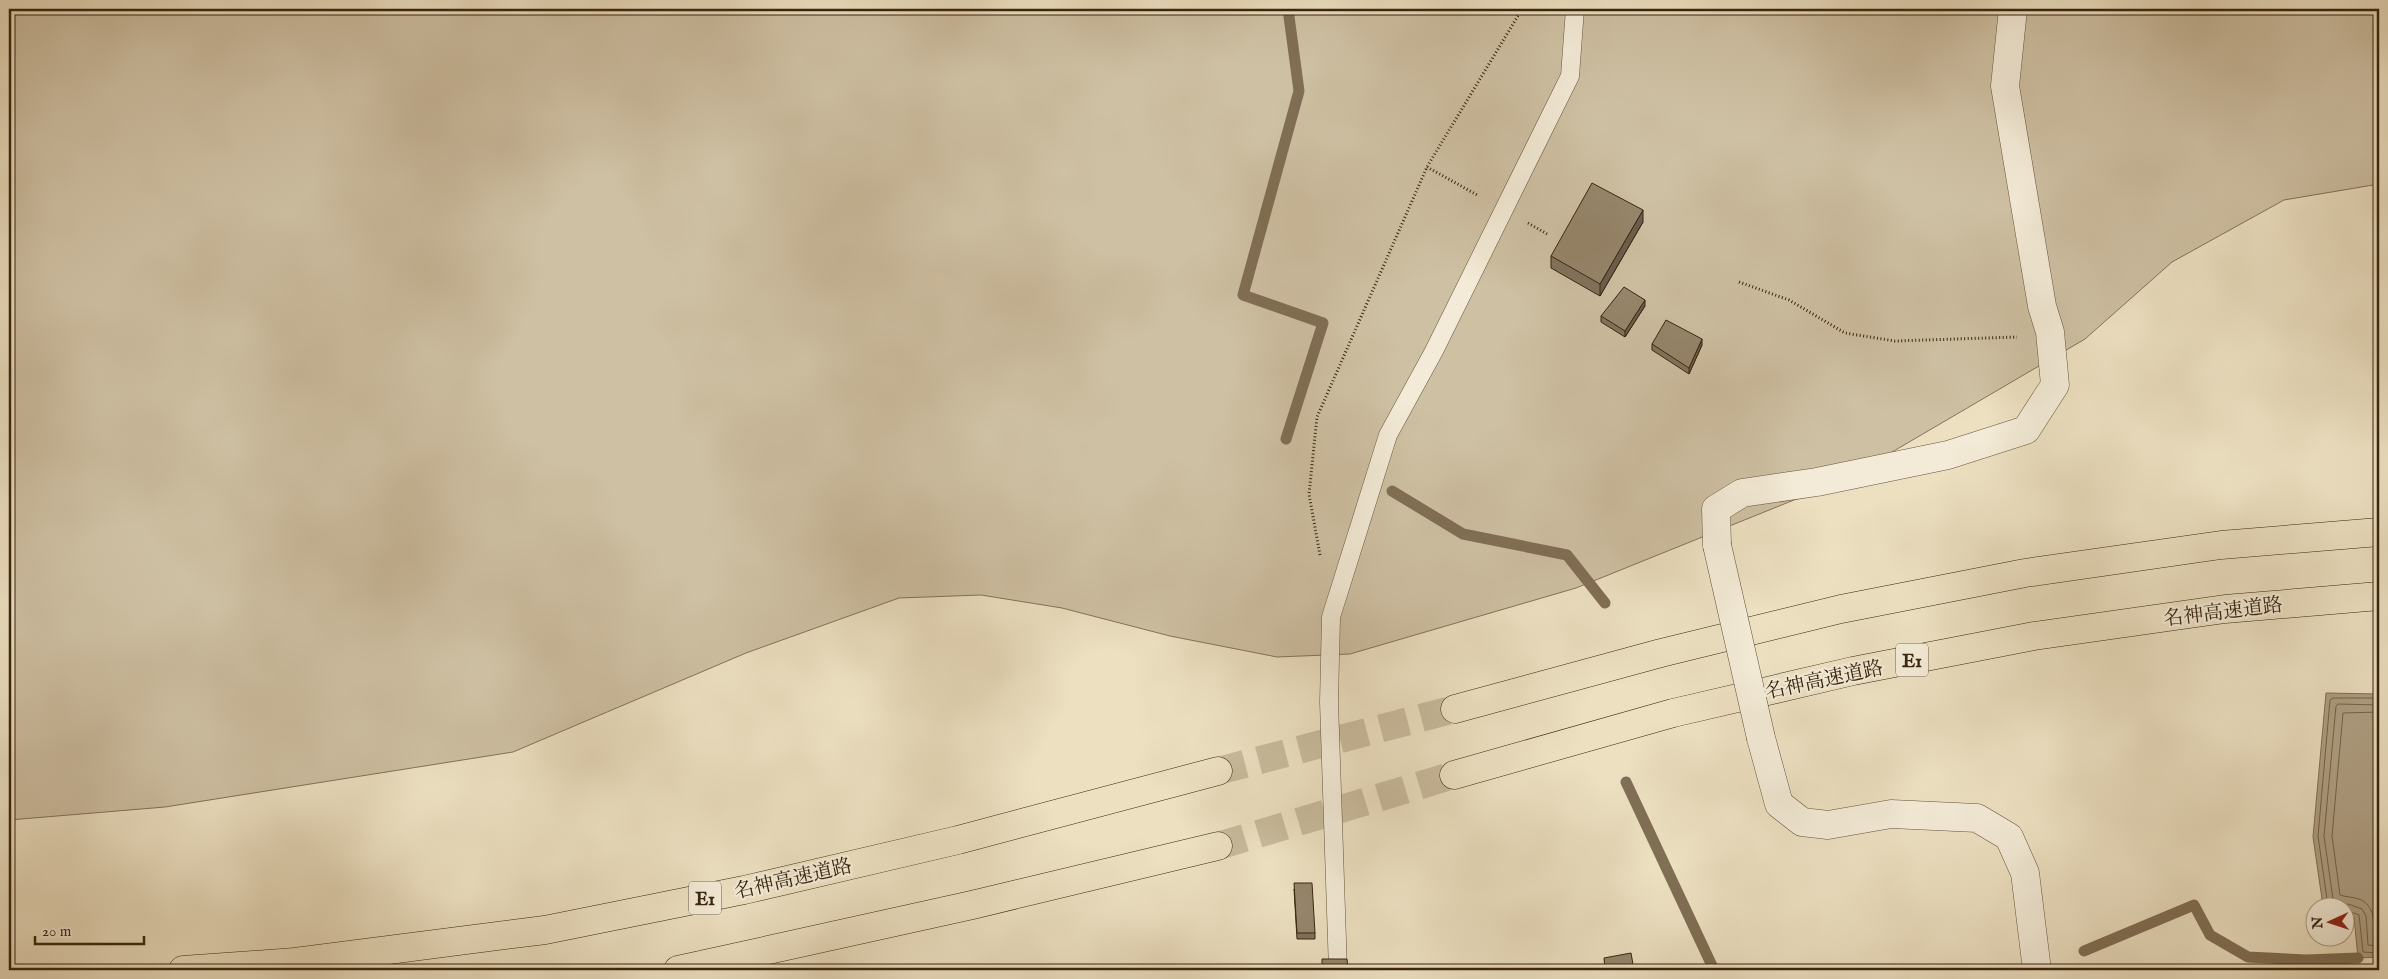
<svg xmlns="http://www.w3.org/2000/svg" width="2388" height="979" font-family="'IM FELL English','Noto Serif JP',serif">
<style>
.green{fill:#cec0a3;stroke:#847259}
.water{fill:#afa084;stroke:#806f55}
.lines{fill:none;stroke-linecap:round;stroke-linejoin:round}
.shore{stroke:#74624a;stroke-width:1}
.stream{stroke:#806f55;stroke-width:11}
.highway-tunnel{stroke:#c8bb9d;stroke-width:28;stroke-dasharray:28 14;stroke-linecap:butt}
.lane-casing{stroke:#66543c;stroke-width:19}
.street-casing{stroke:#66543c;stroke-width:29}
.highway-casing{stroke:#39250f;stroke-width:29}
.path{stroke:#39250f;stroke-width:3;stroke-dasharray:1 2.5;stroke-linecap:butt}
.lane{stroke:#f3ebd7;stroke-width:18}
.street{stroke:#f3ebd7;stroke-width:28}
.highway{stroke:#ece0c1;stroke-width:28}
.street-bridge-casing{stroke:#66543c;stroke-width:29;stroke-linecap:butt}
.street-bridge{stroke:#f3ebd7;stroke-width:28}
.wall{fill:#81735d;stroke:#39250f}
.shaded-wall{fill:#695e4c;stroke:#39250f}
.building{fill:#96866c;stroke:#39250f}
.labels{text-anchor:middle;stroke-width:4.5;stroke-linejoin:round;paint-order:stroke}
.shield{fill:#f3ebd7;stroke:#71604b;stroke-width:1}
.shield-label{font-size:19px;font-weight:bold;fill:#39250f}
.street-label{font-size:20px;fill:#39250f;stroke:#f3ebd7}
</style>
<rect width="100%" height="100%" fill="#ece0c1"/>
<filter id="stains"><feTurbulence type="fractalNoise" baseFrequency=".004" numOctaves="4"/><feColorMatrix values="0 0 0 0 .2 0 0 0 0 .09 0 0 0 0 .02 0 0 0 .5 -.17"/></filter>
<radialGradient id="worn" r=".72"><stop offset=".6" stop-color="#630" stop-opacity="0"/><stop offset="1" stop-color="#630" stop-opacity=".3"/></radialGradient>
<!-- green -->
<path class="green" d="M9,9H2379V184L2284,200L2172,262L2085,339L1846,479L1576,588L1350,654L1277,657L1170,636L1062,608L981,595L899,598L746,653L513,752L165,807L9,820Z"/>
<!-- water -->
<path class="water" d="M2326,693L2379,694V957L2358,958L2354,917L2346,914V906H2323L2313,837Z"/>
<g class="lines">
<!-- shore -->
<path class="shore" d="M2379,712L2343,713L2332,836L2340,895C2346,897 2353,897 2359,899C2375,905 2374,923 2375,937L2379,939
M2328,906L2318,836L2330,700L2333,698H2379
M2334,906L2324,836L2336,706L2338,704L2379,705
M2339,906L2348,904L2362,909L2366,916L2368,945L2379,946
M2346,910L2359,915L2363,952L2379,953"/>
<!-- stream -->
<path class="stream" d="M1286,439L1323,323L1243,295L1299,91L1288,9
M1392,491L1463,534L1567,555L1605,603
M1626,782L1714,970
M2084,951L2194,905L2210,935L2248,957L2306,960L2358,958"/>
<!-- highway-tunnel -->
<path class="highway-tunnel" d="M1218,771L1455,709
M1218,846L1454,775"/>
<defs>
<path id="lane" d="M1338,970L1329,702L1331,617L1388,435L1434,351L1570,76L1575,9"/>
<path id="street" d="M1717,545L1716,509L1742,493L1817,482L1948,455L2026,430L2055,385L2050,332L2042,306L2005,86L2013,9
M1761,738L1779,804L1802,822L1828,825L1891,814L1977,818L2009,837L2025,873L2037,970"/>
<path id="highway" d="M1455,709L1661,653L1841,609L2025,573L2221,545L2379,532
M1454,775L1673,713L1853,671L2034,636L2225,609L2379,596
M183,970L295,962L545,930L744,890L958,840L1218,771
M678,970L972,905L1218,846"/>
</defs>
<!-- lane casing -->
<use href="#lane" class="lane-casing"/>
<!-- street casing -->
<use href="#street" class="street-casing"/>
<!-- highway casing -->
<use href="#highway" class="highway-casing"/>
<!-- path -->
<path class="path" d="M1427,167L1479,196
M1528,223L1547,234
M1739,282L1789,300L1845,333L1895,341L2017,337
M1320,555L1309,494L1317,417L1427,167L1522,9"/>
<!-- lane -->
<use href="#lane" class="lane"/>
<!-- street -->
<use href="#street" class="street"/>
<!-- highway -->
<use href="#highway" class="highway"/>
<defs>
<path id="street-bridge" d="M1717,545L1761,738"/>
</defs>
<!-- street-bridge casing -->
<use href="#street-bridge" class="street-bridge-casing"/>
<!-- street-bridge -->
<use href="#street-bridge" class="street-bridge"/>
</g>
<!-- wall -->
<path class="wall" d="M1643,222L1600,296L1551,268V256Z
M1645,306L1625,337L1601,322V316Z
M1652,344L1702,345L1689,374L1652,350Z
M1294,889L1315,933V939H1297Z"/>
<!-- shaded-wall -->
<path class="shaded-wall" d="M1643,210V222L1600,296V284Z
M1645,300V306L1625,337V331Z
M1702,339V345L1689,374V368Z"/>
<!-- building -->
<path class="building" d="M1592,183L1643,210L1600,284L1551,256Z
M1624,287L1645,300L1625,331L1601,316Z
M1666,320L1702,339L1689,368L1652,344Z
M1294,883H1312L1315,933H1297Z
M1631,953L1634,970H1605L1604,958Z
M1322,959H1347L1348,970H1322Z"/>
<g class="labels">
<!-- shield labels -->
<g class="shield">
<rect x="1896" y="643.5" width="32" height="33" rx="4"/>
<rect x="689" y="881.5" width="32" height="33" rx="4"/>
</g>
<g class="shield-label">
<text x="1912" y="667">E1</text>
<text x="705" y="905">E1</text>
</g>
<!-- street labels -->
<g class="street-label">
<text transform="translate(2223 611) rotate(-7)" y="7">名神高速道路</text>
<text transform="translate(1824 679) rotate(-12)" y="7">名神高速道路</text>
<text transform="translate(793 878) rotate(-13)" y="7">名神高速道路</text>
</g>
</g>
<!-- margin -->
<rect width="2388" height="979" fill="none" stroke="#ece0c1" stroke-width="30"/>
<rect x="10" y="10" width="2368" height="959" fill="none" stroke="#39250f" stroke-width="2.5"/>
<rect x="15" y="15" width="2358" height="949" fill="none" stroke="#39250f"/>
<!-- north arrow -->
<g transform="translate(2330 922) rotate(267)"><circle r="24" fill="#f3ebd7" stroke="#a99c87"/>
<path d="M0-4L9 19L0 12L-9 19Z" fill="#8f2418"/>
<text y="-8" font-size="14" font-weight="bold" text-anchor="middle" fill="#39250f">N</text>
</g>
<!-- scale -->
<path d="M35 936v8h109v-8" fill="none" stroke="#39250f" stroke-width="2.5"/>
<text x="42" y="936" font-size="15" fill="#39250f" stroke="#f3ebd7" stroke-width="4" paint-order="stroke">20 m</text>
<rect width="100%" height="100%" filter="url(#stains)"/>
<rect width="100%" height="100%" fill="url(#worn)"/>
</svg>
